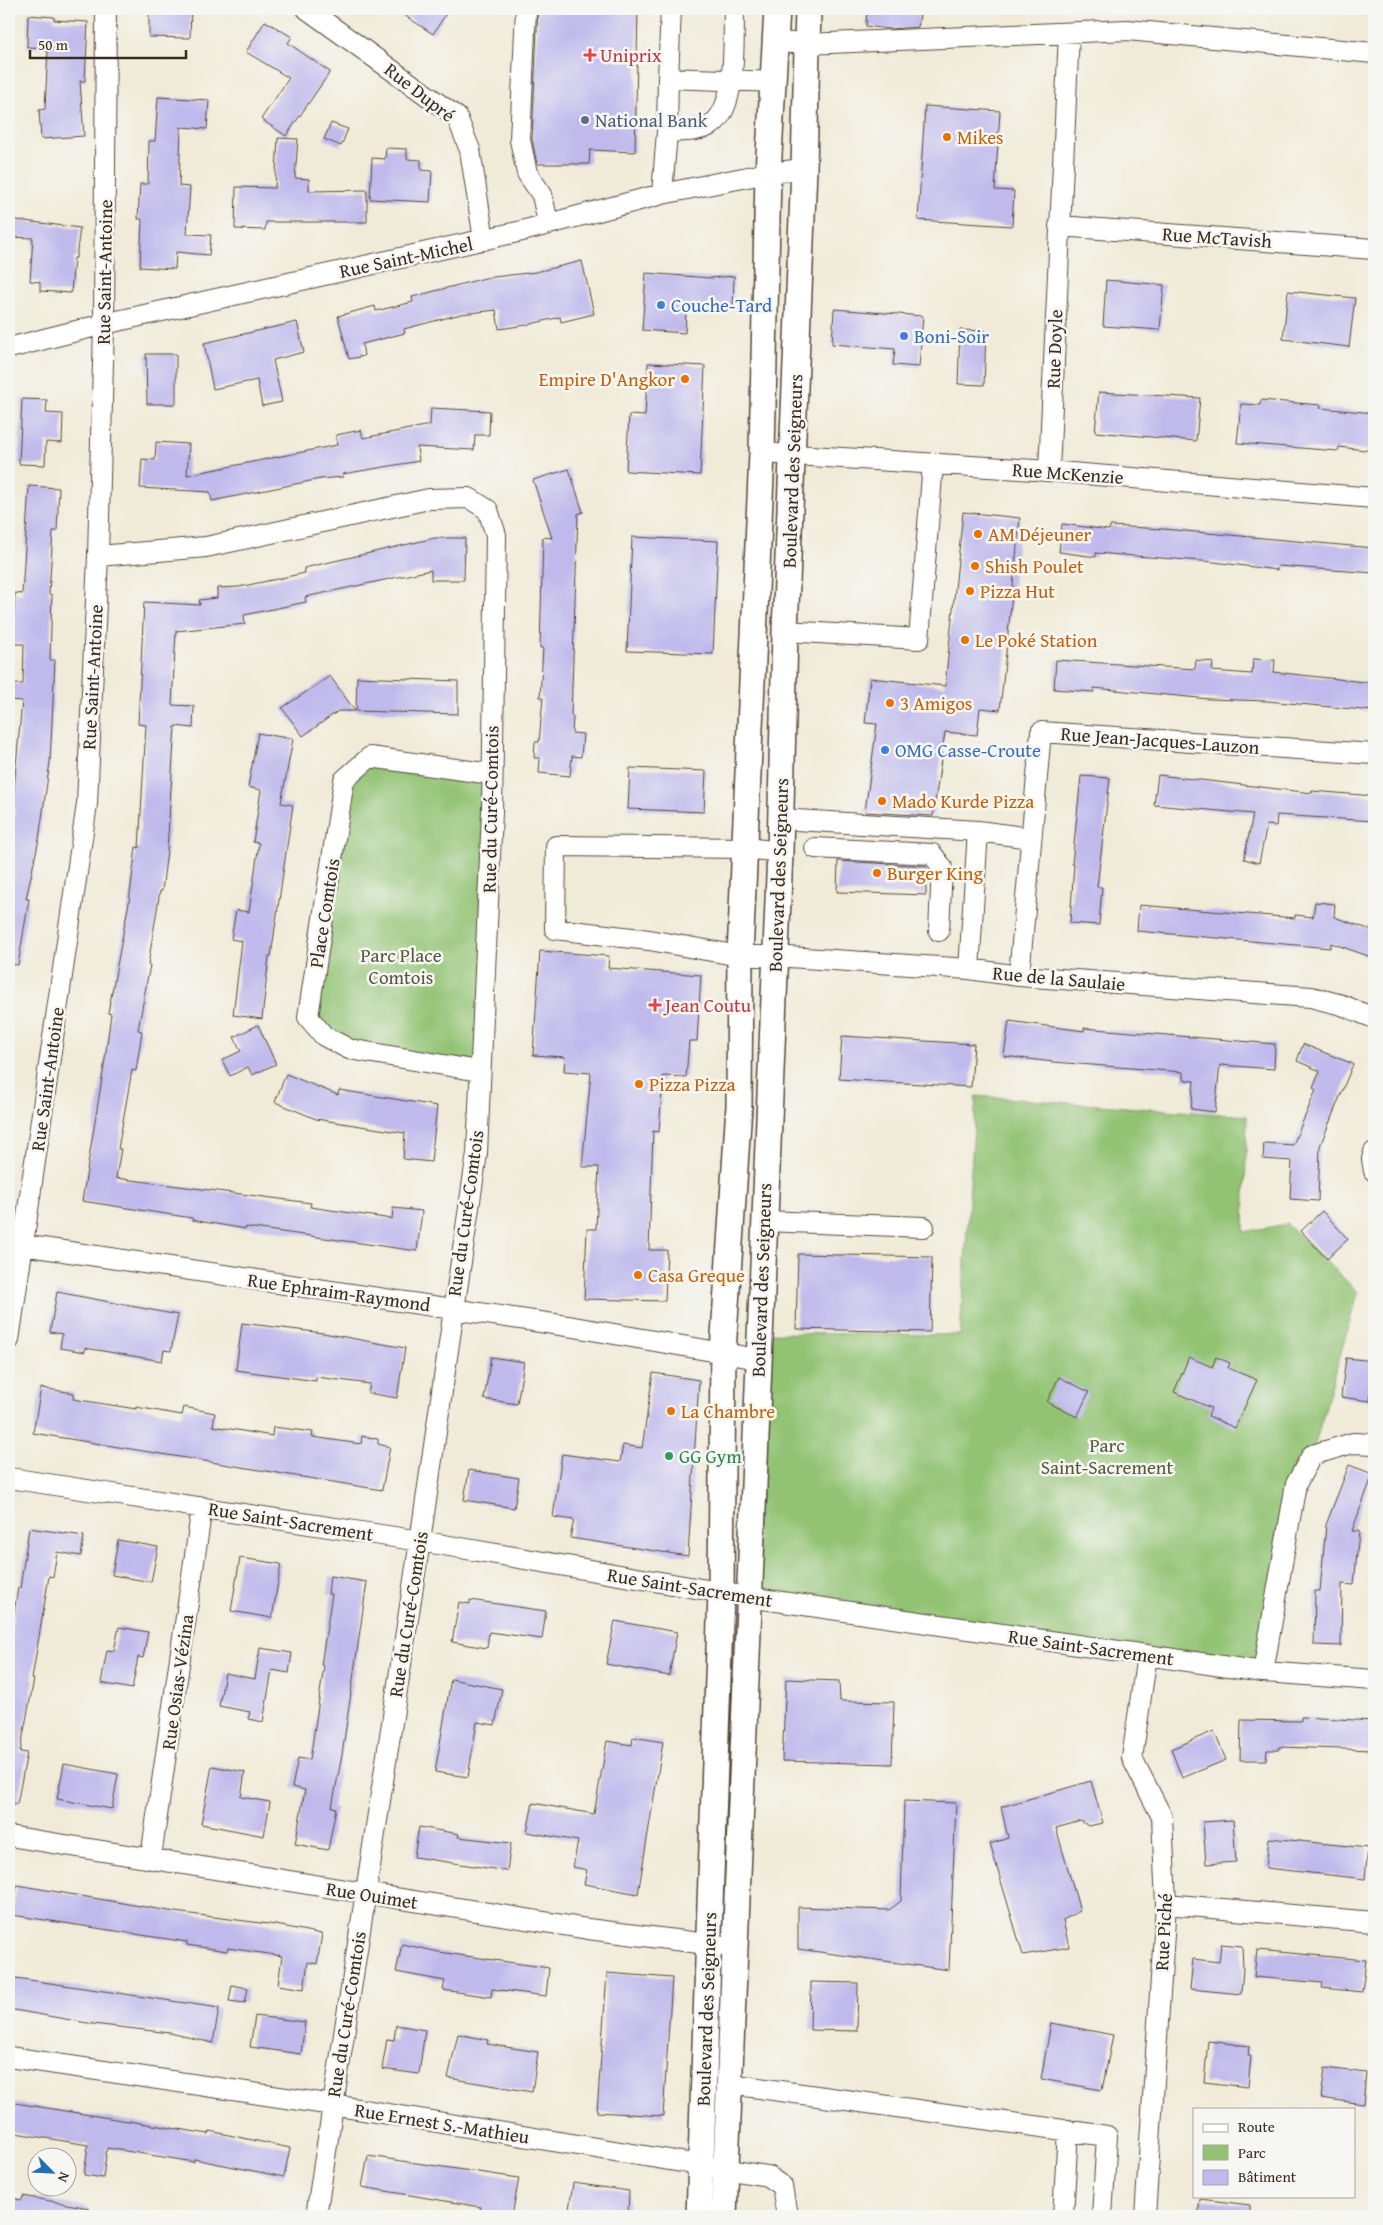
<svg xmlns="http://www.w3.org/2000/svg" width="1383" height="2225" font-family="'Gentium Book Plus',serif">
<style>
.green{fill:#92c373;stroke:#667648}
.building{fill:#c0baec}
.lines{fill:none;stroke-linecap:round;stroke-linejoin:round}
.minor-casing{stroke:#56473a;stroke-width:22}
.major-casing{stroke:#56473a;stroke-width:28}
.minor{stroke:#fff;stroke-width:20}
.major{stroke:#fff;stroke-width:25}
.health-dot{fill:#e0444e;stroke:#f6f6f2;stroke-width:2}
.service-dot{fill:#5c6f8a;stroke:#f6f6f2;stroke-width:2}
.food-dot{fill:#e8710a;stroke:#f6f6f2;stroke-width:2}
.shop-dot{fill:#3f7fe0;stroke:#f6f6f2;stroke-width:2}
.leisure-dot{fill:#2e9e5b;stroke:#f6f6f2;stroke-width:2}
.labels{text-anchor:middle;stroke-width:5;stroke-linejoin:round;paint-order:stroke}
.health-label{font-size:19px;fill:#be3a42;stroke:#f6f6f2;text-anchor:start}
.street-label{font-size:19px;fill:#3b2a1e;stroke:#f6f6f2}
.service-label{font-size:19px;fill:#4e5e75;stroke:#f6f6f2;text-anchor:start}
.food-label{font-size:19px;fill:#c56008;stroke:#f6f6f2;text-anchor:start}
.shop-label{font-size:19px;fill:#366cbe;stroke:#f6f6f2;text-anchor:start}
.park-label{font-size:19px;fill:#555838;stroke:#f6f6f2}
.leisure-label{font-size:19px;fill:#27864d;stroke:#f6f6f2;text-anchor:start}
</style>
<rect width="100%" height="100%" fill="#f6f6f2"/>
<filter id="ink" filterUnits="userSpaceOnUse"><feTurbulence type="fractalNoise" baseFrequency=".02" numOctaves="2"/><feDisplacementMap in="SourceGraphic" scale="10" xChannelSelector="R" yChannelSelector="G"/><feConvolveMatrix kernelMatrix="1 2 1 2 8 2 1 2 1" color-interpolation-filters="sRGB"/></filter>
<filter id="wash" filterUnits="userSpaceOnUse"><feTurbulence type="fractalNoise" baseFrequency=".0096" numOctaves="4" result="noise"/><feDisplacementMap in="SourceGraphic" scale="20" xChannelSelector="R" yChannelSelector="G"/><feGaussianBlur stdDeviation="1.12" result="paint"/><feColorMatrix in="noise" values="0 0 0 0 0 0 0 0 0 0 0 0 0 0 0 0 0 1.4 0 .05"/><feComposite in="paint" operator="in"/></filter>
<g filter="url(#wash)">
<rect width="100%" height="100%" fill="#f0ebd8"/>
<!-- green -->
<path class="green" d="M370,757L491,774L479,1071L349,1049L308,1017L344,780Z
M976,1096L1247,1116L1244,1232L1287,1224L1358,1292L1312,1455L1263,1672L748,1597L759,1333L960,1335Z"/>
<g id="blocks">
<!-- building -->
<path class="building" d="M149,9H191L190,38L149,37Z
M395,9H449L433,34Z
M538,9H638L635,152L590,150L589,164H537L532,139Z
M867,9H921L918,27L889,29L866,26Z
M28,15L54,17V20L88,22L85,81H80L84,136L41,139L39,110L45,109L48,48L27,47Z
M265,21L292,37L288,43L330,72L286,136L261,119L289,78L246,52Z
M158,97L209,100L207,129L181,127L179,186L190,187L187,234L211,235L209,255L176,252L175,269L140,267L142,219H138L140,184H148L149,141H155Z
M925,106L1000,111L995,190L1014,191L1012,226L918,220Z
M331,123L348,129L341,146L324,139Z
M278,138L298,139L295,178L309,179V191L367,190V222H266L265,230L235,229L236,187L275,188Z
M386,148L407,149V159L421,160V170L432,171L430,202L370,199L372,158L385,159Z
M9,219L80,228L76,258H74L71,293L40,291V282L30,281L33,238L9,237Z
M582,261L594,314L561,322L560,317L527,325L499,329L496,310L461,314L404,329L405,333L362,344L364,356L349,359L338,316L375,306L376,311L413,302L412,297L485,278L536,272Z
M646,273L710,278L734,276L733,309H686L685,333L642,330Z
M1106,280L1164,285L1160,330L1103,326Z
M1288,291L1355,298L1349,347L1283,339Z
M834,309L923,316L919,367L893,365L895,349L832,344Z
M297,322L304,352L273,360L282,402L262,406L257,380L213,389L204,343Z
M960,330L986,331L984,385L958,384Z
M146,354H176V404H147Z
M648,363L705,366L700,475L626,471L629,415L645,416Z
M1099,392L1200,398L1196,441L1095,432Z
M22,399L47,400L46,413L63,414L62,443L46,442L45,465L19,464Z
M1261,400L1321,405L1320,408L1374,413V451L1339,447L1338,451L1237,443L1241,404L1260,405Z
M431,408L490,411L489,435H475L474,450L417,447L419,461L343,474V477L320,479L212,501L210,492L140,488L142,459L155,460L156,442L189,444L187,475L337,445L336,435L361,430L363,438L430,425Z
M569,469L583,512L578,514L571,716L573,717L572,733L583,734L581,757L572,756L570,776L539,773L540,758H534L535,742H539L543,698L540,697L543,648H540L543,537L552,538L533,480Z
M29,486L59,488L57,531H53L49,594L52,595L50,660H55L50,762L39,839L26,899H29L18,965L9,964V843L15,810L12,809L22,701L9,700L10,684H23L24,644H12L15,593L22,594Z
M963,512L1020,518L1000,710L980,708L977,735L945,732L933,816L865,812L877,724L865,723L870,678L945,686Z
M1062,524L1109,530L1110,526L1163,529L1374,548V573L1278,566L1277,570L1214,562L1096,553V557L1059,552Z
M632,537L718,541L713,654L627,651Z
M435,538H465L464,580H431V570L305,597L306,602L244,615L245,624L176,631L172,705L194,706L193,728L175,726L167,851L162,891H160L148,965H150L138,1030L142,1031L136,1071L132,1070L118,1149H121L116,1178L311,1203L310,1207L392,1219L393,1208L422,1211L417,1251L246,1227V1229L192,1220V1218L82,1201L104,1066L111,1014L108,1013L129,902L136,847L139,848L146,725L138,724L144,602L200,605L199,600L217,598V588L239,587L305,573L304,568Z
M1253,659L1275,660L1274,672L1374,683V711L1267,701L1209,699L1094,688V692L1054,689L1056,660L1195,669L1196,660L1213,662L1212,671L1252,674Z
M330,676L355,711H338L303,736L282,708Z
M357,677L458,681V714L356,711Z
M258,733L293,739L281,803L293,805L276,921L271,956H269L262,1019L233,1015L242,941L231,939L236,910L249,912L259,843L253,842L261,790L248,787Z
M630,768L706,771L704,812L628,809Z
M1158,775L1312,793V791L1374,796V821L1277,815L1276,826L1267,825L1259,863L1244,859L1253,814L1154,805Z
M1081,776L1110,778L1097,887H1102L1099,925L1070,923L1074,864H1072Z
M838,861L926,866V895L837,892Z
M1315,902L1335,904L1334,917L1374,931V958L1331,943L1330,948L1137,931L1139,905L1295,918V915L1313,917Z
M540,951L609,956L608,968L701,975L697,1041H689L686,1077L663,1076L659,1132L653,1131L649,1250H667L665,1301L584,1299L587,1229H596L599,1167H582L591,1073L564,1071L565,1057L533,1055Z
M1009,1021L1084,1031V1028L1275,1044L1274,1069L1220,1065L1215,1112L1191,1109L1194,1081L1183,1080V1072L1053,1062L1004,1056Z
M258,1025L276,1064L252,1075L248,1067L230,1076L222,1060L241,1051L234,1037Z
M842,1036L974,1044L971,1087L839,1079Z
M1303,1044L1353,1064L1320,1146L1318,1201L1290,1199L1292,1161L1263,1159L1264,1143L1293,1145L1316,1090L1313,1088L1320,1071L1297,1061Z
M286,1074L338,1095L339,1090L437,1106L431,1162L403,1159L405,1133L316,1119L275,1102Z
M1322,1211L1348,1239L1327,1259L1301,1231Z
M798,1254L932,1257L930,1332L796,1329Z
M57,1292L178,1315L171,1351L164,1350L162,1361L85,1348V1352L60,1348L62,1334L50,1332Z
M242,1323L323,1333L405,1348L397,1398L368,1393L370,1384L316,1377V1381L236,1370Z
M491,1357L524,1362L517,1404L484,1399Z
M1189,1357L1212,1367L1216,1357L1230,1363L1228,1368L1257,1380L1235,1428L1208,1416L1211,1408L1174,1392Z
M1346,1358L1374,1361L1370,1401L1341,1397Z
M653,1373L699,1380L688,1556L570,1538L574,1520L553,1517L562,1454L620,1462L623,1445L642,1448Z
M1059,1377L1089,1392L1077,1417L1047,1402Z
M41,1388L74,1393L73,1399L136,1409V1407L182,1415L184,1407L215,1413L213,1426L272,1436L273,1427L313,1432L312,1437L361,1444L362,1436L378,1439V1444L390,1447L382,1490L33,1433Z
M1349,1465L1373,1474L1352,1531H1359L1354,1585L1342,1584L1341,1646L1314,1645L1315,1591H1320L1326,1525Z
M469,1470L519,1478L514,1508L464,1500Z
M29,1528L84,1536L81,1556L57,1552L53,1577L49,1576L32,1679H34L20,1752L27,1753L17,1804L9,1803V1642L18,1588H20Z
M118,1540L158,1547L151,1582L112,1575Z
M240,1558L281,1564L272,1618L231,1611Z
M330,1576L367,1582L342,1755L332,1807L336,1808L328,1850L295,1844L305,1790L292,1787L298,1758L310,1760L324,1666L321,1665L332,1594H328Z
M470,1600L546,1611L542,1639L489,1632L487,1648L452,1642L459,1602L470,1604Z
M615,1621L677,1632L669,1676L606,1664Z
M119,1627L148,1632L143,1658L138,1657L132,1689L101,1683L107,1650L114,1651Z
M260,1648L292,1653L289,1673L272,1670L263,1722L248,1719L250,1712L219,1706L225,1673L255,1679Z
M451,1679L502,1689L495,1725L477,1722L468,1777L435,1772Z
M786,1679L839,1681L840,1701L894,1702L892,1764L782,1761Z
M1301,1717L1374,1721V1750L1279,1747V1750H1267L1266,1760H1240L1241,1720L1301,1721Z
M1214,1731L1226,1760L1182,1778L1171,1749Z
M633,1737L663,1742L638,1894L584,1884L587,1870L573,1867L578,1841L527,1832L533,1803L594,1814L607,1741L632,1745Z
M64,1764L118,1774L112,1809L57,1799Z
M212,1766L245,1772L241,1797L270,1802L264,1836L201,1824Z
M1091,1781L1103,1823L1088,1826L1081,1821L1056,1828L1080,1911L1063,1920L1069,1947L1023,1955L990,1844L1008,1838L1001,1807Z
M904,1801L956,1803L949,1970L798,1949V1907L889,1910L901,1901Z
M1233,1820L1236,1862L1206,1864L1203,1822Z
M419,1827L459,1834L458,1837L511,1843L507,1871L414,1857Z
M1269,1838L1368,1848L1365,1879L1266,1868Z
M17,1885L175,1912L276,1925L322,1934L317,1964L308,1962L304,1989L278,1985L282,1956L228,1948L227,1951L187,1945V1942L12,1915Z
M402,1944L439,1952L549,1968L546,1996L492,1989L491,1997L443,1990L445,1981L396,1972Z
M1221,1944L1242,1946L1243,1969L1241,1994L1190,1989L1193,1959L1219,1962Z
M1257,1950L1366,1960L1362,1992L1322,1988L1323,1983L1254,1977Z
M607,1973L672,1978L663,2116L597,2112Z
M9,1977L219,2008L213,2043L170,2033L93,2024L9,2009Z
M811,1982L858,1983L857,2031L810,2030Z
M232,1985L248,1988L245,2003L229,2001Z
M255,2016L305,2022L301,2054L250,2047Z
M1051,2023L1113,2035L1102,2090L1041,2079Z
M396,2025L425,2030L419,2074L382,2069L387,2039L394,2040Z
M458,2034L488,2040L487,2044L538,2052L532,2092L448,2078Z
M1208,2041L1249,2046L1248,2056H1251L1248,2087L1204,2082Z
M1325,2068L1366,2073L1363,2104L1321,2098Z
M9,2102L209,2134L210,2131L290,2148L284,2177L194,2159V2162L107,2148L103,2178L84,2175L88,2145L9,2132Z
M368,2156L519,2178L512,2216H479L481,2207L362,2187Z
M573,2183L629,2191L628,2216H568Z
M23,2196L89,2208L88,2216H9V2198L22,2200Z
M1200,2199L1250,2205V2216H1198Z"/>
</g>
</g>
<g filter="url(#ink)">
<use href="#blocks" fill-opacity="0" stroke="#56473a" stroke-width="1"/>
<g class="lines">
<defs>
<path id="minor" d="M307,9L457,117L470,150L484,240
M526,9L520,140L527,173L542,195L548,223
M671,9L668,78L774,82
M776,42L807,44L1127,30L1374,53
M667,132L668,78
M662,194L667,132C681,131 700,132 712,124C738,107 733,37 734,9
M1059,226L1374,249
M9,348L104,324L522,231L662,194L768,173L804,169
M762,453L1035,470L1374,498
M1049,471L1069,33
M98,556L206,547L429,499L469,498L488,510L496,535L492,812L477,1153L420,1541L316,2216
M785,631L919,639L933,463
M780,819L978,831L1031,838
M815,848L932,854L942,867L939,931
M780,852L746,848L556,846L555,929L649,940L740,956H774L969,969L1019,976L1311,997L1342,1005L1374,1018
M969,969L978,831
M1019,976L1041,732L1374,754
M479,1071L349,1049L324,1036L308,1017L344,780L370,757L491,774
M1374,1152L1372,1159L1374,1171
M763,1221L924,1227
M9,1243L574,1327L758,1359
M9,1340L87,804L98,556L104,324L106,9
M9,1478L420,1541L748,1597L1263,1672L1374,1680
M1263,1672L1296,1484L1312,1455L1353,1443L1374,1444
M9,1836L588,1929L723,1946
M151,1857L202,1507
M1166,1904L1374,1922
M9,2057L333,2105L767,2176L782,2186L787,2216
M730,2084L1107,2136L1102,2216
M1063,2216L1068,2130
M1145,2216L1166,1904L1162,1817L1132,1758L1147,1655"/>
<path id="major" d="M699,2216L721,1593L723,1351L739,1106L740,956L762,453L768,173L777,9
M724,2216L780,852L785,631L804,169L808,9"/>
</defs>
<!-- minor casing -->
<use href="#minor" class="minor-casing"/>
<!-- major casing -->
<use href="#major" class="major-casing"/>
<!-- minor -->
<use href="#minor" class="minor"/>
<!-- major -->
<use href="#major" class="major"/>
</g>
</g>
<!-- markers -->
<g class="health-dot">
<path d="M587.5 47.5h5v5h5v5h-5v5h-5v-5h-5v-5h5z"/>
<path d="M652.5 997.5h5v5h5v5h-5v5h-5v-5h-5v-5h5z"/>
</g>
<circle class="service-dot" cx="585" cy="120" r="5"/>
<g class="food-dot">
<circle cx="947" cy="137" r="5"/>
<circle cx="685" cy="379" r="5"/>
<circle cx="978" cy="534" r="5"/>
<circle cx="975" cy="566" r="5"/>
<circle cx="970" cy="591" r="5"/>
<circle cx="965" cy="640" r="5"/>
<circle cx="890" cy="703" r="5"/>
<circle cx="882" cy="801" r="5"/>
<circle cx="877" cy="873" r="5"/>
<circle cx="639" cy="1084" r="5"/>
<circle cx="638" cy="1275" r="5"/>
<circle cx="671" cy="1411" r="5"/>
</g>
<g class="shop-dot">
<circle cx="661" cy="305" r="5"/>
<circle cx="904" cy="336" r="5"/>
<circle cx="885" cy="750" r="5"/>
</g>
<circle class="leisure-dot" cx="669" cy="1456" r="5"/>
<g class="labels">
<!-- health labels -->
<g class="health-label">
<text x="600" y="62">Uniprix</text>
<text x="665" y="1012">Jean Coutu</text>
</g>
<!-- street labels -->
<g class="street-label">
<text transform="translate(420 92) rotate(38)" y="7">Rue Dupré</text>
<text transform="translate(1217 237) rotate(4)" y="7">Rue McTavish</text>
<text transform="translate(406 257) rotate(-12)" y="7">Rue Saint-Michel</text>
<text transform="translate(104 272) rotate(-89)" y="7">Rue Saint-Antoine</text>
<text transform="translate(1054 349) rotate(-88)" y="7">Rue Doyle</text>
<text transform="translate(792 471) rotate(-88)" y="7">Boulevard des Seigneurs</text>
<text transform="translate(1068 473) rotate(4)" y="7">Rue McKenzie</text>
<text transform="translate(92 677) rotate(-87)" y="7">Rue Saint-Antoine</text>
<text transform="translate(1160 740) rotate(4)" y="7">Rue Jean-Jacques-Lauzon</text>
<text transform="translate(490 809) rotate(-89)" y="7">Rue du Curé-Comtois</text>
<text transform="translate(778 875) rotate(-88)" y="7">Boulevard des Seigneurs</text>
<text transform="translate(324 913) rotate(-81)" y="7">Place Comtois</text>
<text transform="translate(1059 978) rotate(5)" y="7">Rue de la Saulaie</text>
<text transform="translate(47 1079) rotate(-82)" y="7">Rue Saint-Antoine</text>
<text transform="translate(465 1213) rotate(-82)" y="7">Rue du Curé-Comtois</text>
<text transform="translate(761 1280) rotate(-88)" y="7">Boulevard des Seigneurs</text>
<text transform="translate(339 1292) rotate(8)" y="7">Rue Ephraim-Raymond</text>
<text transform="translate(291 1521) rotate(9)" y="7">Rue Saint-Sacrement</text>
<text transform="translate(690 1587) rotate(9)" y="7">Rue Saint-Sacrement</text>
<text transform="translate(408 1614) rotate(-81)" y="7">Rue du Curé-Comtois</text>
<text transform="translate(1091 1647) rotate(8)" y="7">Rue Saint-Sacrement</text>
<text transform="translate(177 1682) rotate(-82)" y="7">Rue Osias-Vézina</text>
<text transform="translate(372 1895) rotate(9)" y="7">Rue Ouimet</text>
<text transform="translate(1163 1932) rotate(-87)" y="7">Rue Piché</text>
<text transform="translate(706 2009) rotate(-88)" y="7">Boulevard des Seigneurs</text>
<text transform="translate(346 2014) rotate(-81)" y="7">Rue du Curé-Comtois</text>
<text transform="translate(442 2123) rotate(9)" y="7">Rue Ernest S.-Mathieu</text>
</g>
<!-- service labels -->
<g class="service-label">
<text x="595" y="127">National Bank</text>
</g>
<!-- food labels -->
<g class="food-label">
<text x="957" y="144">Mikes</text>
<text x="675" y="386" text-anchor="end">Empire D'Angkor</text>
<text x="988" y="541">AM Déjeuner</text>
<text x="985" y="573">Shish Poulet</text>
<text x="980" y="598">Pizza Hut</text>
<text x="975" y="647">Le Poké Station</text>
<text x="900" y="710">3 Amigos</text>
<text x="892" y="808">Mado Kurde Pizza</text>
<text x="887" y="880">Burger King</text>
<text x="649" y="1091">Pizza Pizza</text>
<text x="648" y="1282">Casa Greque</text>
<text x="681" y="1418">La Chambre</text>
</g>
<!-- shop labels -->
<g class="shop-label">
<text x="671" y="312">Couche-Tard</text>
<text x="914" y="343">Boni-Soir</text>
<text x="895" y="757">OMG Casse-Croute</text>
</g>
<!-- park labels -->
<g class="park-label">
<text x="401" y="962">Parc Place<tspan x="401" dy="22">Comtois</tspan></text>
<text x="1107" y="1452">Parc<tspan x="1107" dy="22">Saint-Sacrement</tspan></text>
</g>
<!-- leisure labels -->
<g class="leisure-label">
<text x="679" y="1463">GG Gym</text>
</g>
</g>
<!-- margin -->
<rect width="1383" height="2225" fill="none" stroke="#f6f6f2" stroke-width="30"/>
<!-- legend -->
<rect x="1193" y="2108" width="162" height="90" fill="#f6f6f2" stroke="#aba49d"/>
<rect x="1203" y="2124" width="25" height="8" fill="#ffffff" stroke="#aba49d"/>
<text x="1238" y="2132" font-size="15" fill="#3b2a1e">Route</text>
<rect x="1203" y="2145" width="25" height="15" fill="#92c373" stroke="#aba49d"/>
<text x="1238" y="2158" font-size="15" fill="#3b2a1e">Parc</text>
<rect x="1203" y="2170" width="25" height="15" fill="#c0baec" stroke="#aba49d"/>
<text x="1238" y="2182" font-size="15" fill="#3b2a1e">Bâtiment</text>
<!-- north arrow -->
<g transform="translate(52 2172) rotate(114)"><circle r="24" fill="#f6f6f2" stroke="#aba49d"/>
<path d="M0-4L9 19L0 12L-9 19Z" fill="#1f6fb2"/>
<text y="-8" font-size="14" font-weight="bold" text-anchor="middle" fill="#3b2a1e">N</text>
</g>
<!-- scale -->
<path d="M30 50v8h156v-8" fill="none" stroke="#3b2a1e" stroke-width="2.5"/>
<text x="38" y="50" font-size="15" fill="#3b2a1e" stroke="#f6f6f2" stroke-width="4" paint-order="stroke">50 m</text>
</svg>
